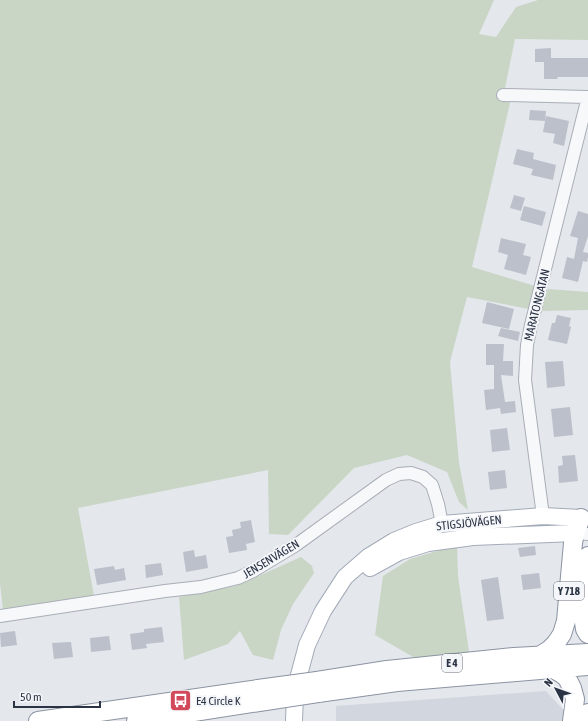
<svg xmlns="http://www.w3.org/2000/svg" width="588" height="721" font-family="'Asap Condensed',sans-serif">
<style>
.built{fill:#d2d6de}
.green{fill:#c9d6c5}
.building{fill:#bbc0ca}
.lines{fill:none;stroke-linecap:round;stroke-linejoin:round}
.minor-casing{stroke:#a9aeb7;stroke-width:14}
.major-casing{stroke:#a3abb8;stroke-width:18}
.highway-casing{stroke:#8b94a3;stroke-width:20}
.minor{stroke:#f7f8fa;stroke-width:12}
.major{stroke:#fff;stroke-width:16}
.highway{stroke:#fff;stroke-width:18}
.highway-bridge-casing{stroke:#8b94a3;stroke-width:20;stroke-linecap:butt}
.highway-bridge{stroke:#fff;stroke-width:18}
.labels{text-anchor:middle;stroke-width:4;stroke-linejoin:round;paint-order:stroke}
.shield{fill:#f4f6f9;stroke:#676e7b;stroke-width:1}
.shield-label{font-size:11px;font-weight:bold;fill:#2b3445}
.street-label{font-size:12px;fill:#2b3445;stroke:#f4f6f9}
.poi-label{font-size:12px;fill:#2b3445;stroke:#f4f6f9;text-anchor:start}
</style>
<rect width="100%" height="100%" fill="#e4e7ec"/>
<!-- built -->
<path class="built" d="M546,691L567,714L566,721H336V706Z"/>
<!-- green -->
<path class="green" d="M0,0H494L479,34L496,37L516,7L538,0H588V40L515,39L505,88L510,103L472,267L535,286L529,309L467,297L450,362L459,463L468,510L459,502L447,472L407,455L354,468L288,535L269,534L268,470L78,508L94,596L3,610L0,584Z
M548,289L588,292V310L540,311Z
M457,545L458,576L469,652L415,658L375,635L383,576L410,559Z
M301,557L312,566L314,573L293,604L281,630L273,660L253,655L240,631L228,644L184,660L179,597L236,586Z"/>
<!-- building -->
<path class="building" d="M551,48V58H588V77H557L558,79H544V62H535V49Z
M530,110L546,111L545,121L529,120Z
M546,116L569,121L564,146L553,143L555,134L543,132Z
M517,149L534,153L533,159L556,165L553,180L531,175L533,169L513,164Z
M514,195L525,198L521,211L510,208Z
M524,206L546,212L542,226L520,220Z
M578,211L588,214V236L583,252L588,253V257L587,262L583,261L578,282L562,278L567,257L574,259L578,238L570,236Z
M501,238L526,244L523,255L531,257L526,275L504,269L508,255L498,252Z
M487,302L514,309L509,329L482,323Z
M557,315L571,318L569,326L571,327L567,344L548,340L552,323H555Z
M501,328L520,332L518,341L498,336Z
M486,344H504L503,361H513V376L501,375L505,402L515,401L516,412L501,414L500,408L486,410L484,390L494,389V365H486Z
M563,361L565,386L547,388L545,362Z
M570,407L573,435L554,437L551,409Z
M507,428L510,450L492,452L490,430Z
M575,455L578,481L559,483L558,466L563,465L562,456Z
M505,470L507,488L490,490L488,472Z
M251,520L255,542L246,544L247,550L229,553L226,537L233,536L232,530L241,528L240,522Z
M535,546L536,555L520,557L518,548Z
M194,550L195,557L206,555L208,568L186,572L183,552Z
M161,563L163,575L146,578L145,565Z
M114,566L115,570L124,568L126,580L97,585L94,569Z
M539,573L541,588L523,590L521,575Z
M498,577L504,619L487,621L481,580Z
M162,627L164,642L146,644L147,648L132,650L130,634L144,632V629Z
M15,631L17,645L1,647L0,633Z
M109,636L111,650L91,652L90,638Z
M71,642L73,657L54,659L52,643Z"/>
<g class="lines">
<defs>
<path id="minor" d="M503,95L588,97
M543,516L525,380L527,345L531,325L588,97
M575,533L588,534
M0,616L165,591L201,587L238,578L253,571L296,545L386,480L399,474L411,473L423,477L432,485L438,504L442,524"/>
<path id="major" d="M370,568L399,552L428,543L473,537L575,533
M294,721L295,694L299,675L307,645L323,611L345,577L368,557L394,541L416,532L442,524L543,516L581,518"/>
<path id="highway" d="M588,556L583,616L585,629L588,634
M541,655L549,650L556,643L562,634L566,621L573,543L575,533L581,518
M553,669L562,674L567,678L572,688L575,699L572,721
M317,681L387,670L514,657L588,653
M318,693L397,682L588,666
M38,721L258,689
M136,721L259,702
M587,721L588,713"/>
</defs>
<!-- minor casing -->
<use href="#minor" class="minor-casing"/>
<!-- major casing -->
<use href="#major" class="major-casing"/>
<!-- highway casing -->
<use href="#highway" class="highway-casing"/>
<!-- minor -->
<use href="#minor" class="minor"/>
<!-- major -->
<use href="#major" class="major"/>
<!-- highway -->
<use href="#highway" class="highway"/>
<defs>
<path id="highway-bridge" d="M258,689L317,681
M259,702L318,693"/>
</defs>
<!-- highway-bridge casing -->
<use href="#highway-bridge" class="highway-bridge-casing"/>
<!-- highway-bridge -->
<use href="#highway-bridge" class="highway-bridge"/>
</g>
<!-- icons -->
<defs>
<symbol id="bus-square" viewBox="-11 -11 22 22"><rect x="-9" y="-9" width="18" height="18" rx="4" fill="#d1495b" stroke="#f4f6f9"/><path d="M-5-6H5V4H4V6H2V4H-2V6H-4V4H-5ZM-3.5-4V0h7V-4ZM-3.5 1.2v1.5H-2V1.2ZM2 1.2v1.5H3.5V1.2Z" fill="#fff"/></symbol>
</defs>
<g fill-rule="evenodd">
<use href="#bus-square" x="168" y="688" width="25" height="25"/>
</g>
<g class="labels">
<!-- shield labels -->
<g class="shield">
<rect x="554" y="582" width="30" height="18" rx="3"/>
<rect x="442" y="654" width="20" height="18" rx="3"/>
</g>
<g class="shield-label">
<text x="569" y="595">Y 718</text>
<text x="452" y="667">E 4</text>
</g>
<!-- street labels -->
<g class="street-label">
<text transform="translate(537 305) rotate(-76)" y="4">MARATONGATAN</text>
<text transform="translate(469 523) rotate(-6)" y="4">STIGSJÖVÄGEN</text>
<text transform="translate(271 559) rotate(-31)" y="4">JENSENVÄGEN</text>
</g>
<!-- poi labels -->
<g class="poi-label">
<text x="196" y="705">E4 Circle K</text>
</g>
</g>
<!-- north arrow -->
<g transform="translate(556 689) rotate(311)" stroke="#f4f6f9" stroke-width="3" paint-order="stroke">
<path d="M0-3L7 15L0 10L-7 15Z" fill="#2b3445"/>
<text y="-6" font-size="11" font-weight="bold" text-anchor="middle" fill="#2b3445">N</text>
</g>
<!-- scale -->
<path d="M14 701v6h86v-6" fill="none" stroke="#2b3445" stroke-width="2"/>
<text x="20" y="701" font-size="12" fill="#2b3445" stroke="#f4f6f9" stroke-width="3" paint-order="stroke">50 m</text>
</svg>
